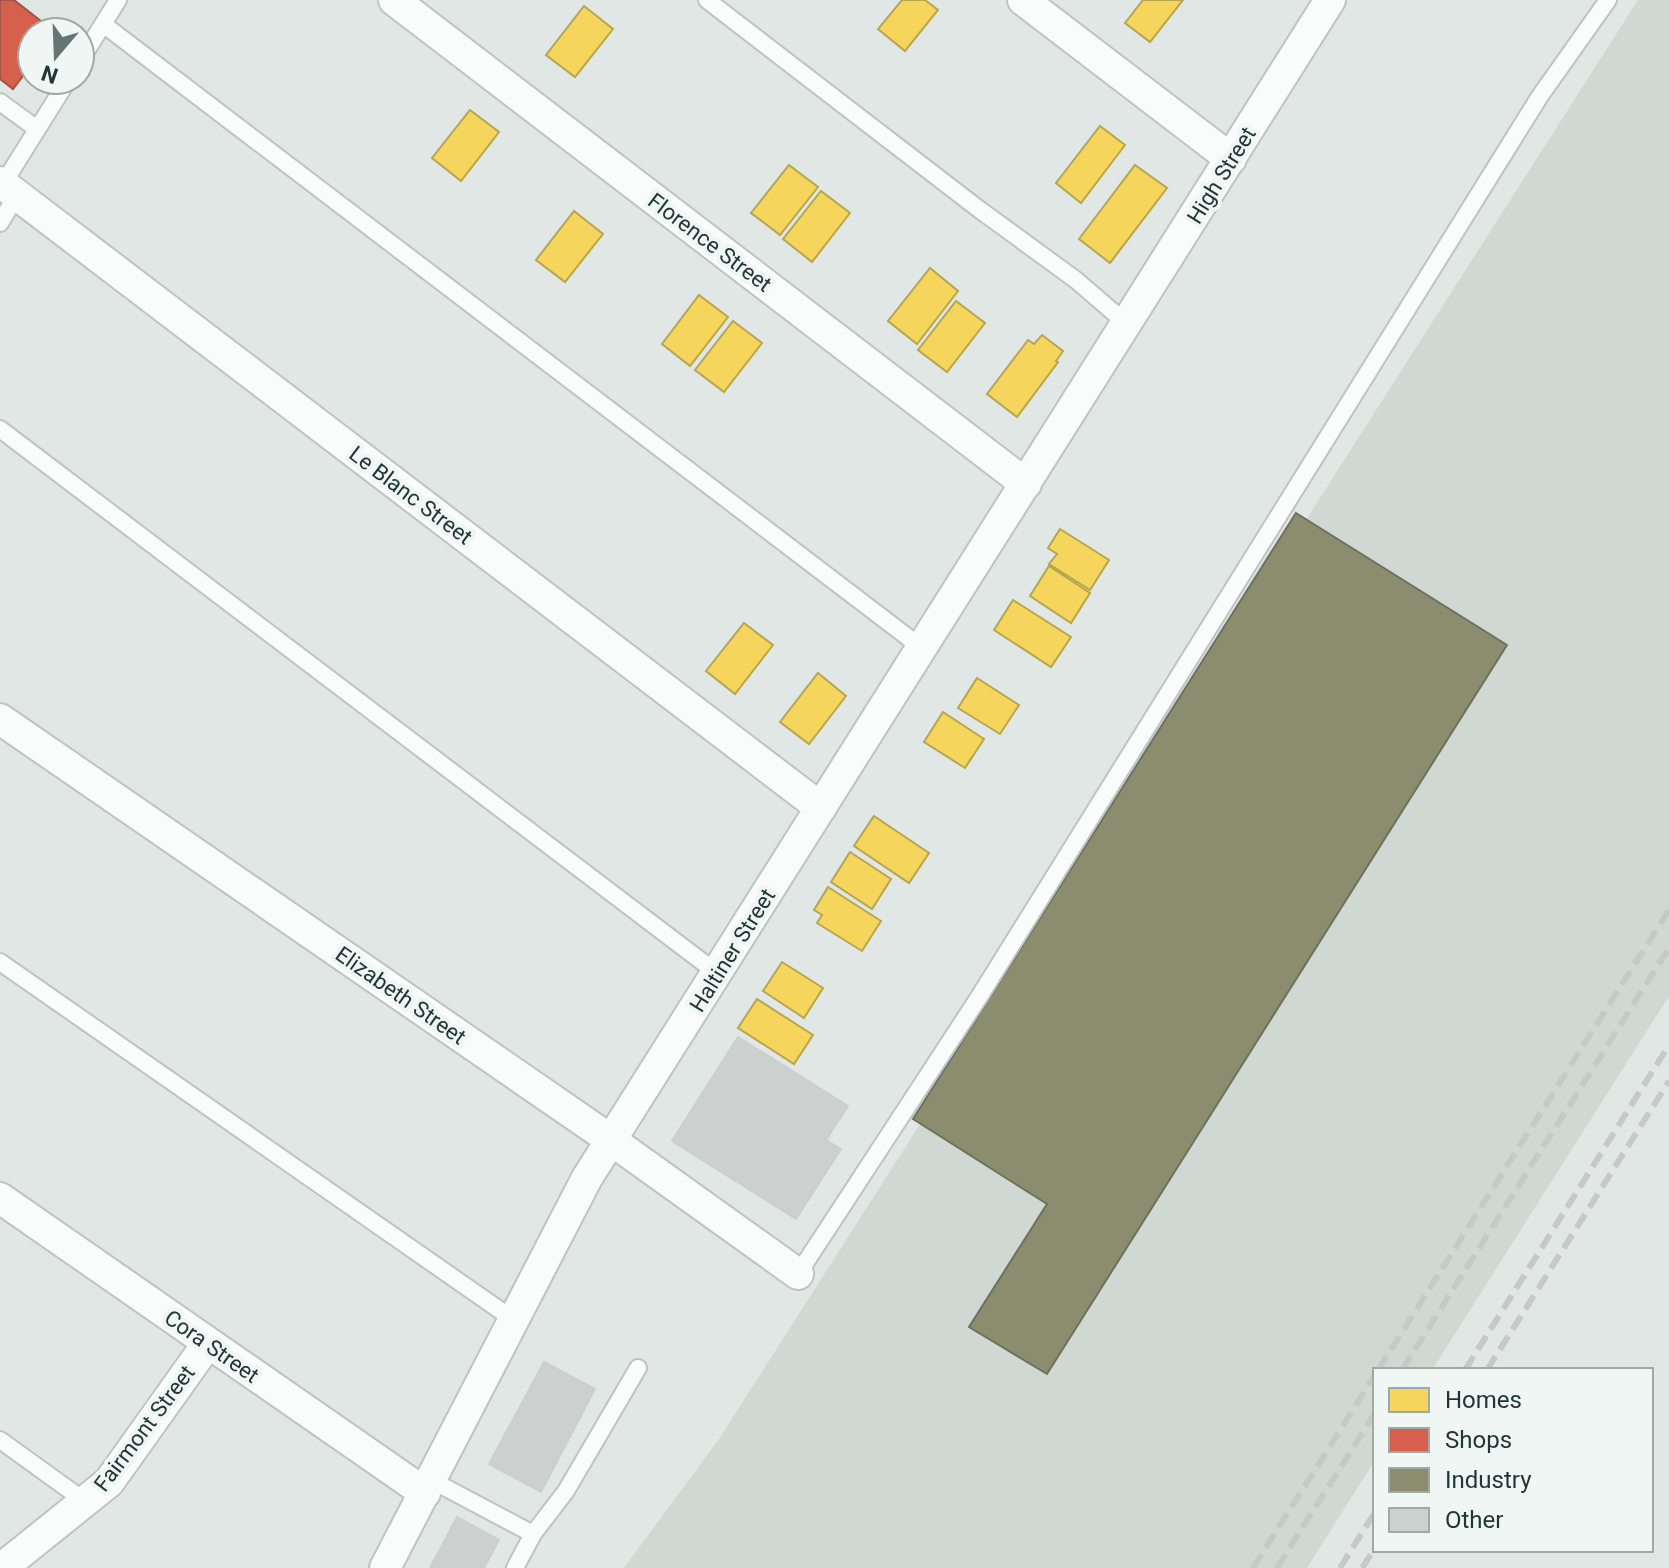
<svg xmlns="http://www.w3.org/2000/svg" width="1669" height="1568" font-family="Roboto,sans-serif">
<style>
.built{fill:#d0d8d4}
.homes{fill:#f6d55c;stroke:#b6a650;stroke-width:2}
.shops{fill:#d6604d;stroke:#a05445;stroke-width:2}
.industry{fill:#8c8c6e;stroke:#6c725c;stroke-width:2}
.building{fill:#ccd0cf;stroke:#cad0cd;stroke-width:2}
.lines{fill:none;stroke-linecap:round;stroke-linejoin:round}
.lane-casing{stroke:#bec4c1;stroke-width:20}
.street-casing{stroke:#bec4c1;stroke-width:34}
.lane{stroke:#fafbfb;stroke-width:16}
.street{stroke:#fafbfb;stroke-width:30}
.rail{stroke:#c6c9c8;stroke-width:6;stroke-dasharray:16 8;stroke-linecap:butt}
.labels{text-anchor:middle;stroke-width:8;stroke-linejoin:round;paint-order:stroke}
.street-label{font-size:22px;fill:#223733;stroke:#eff6f3}
</style>
<rect width="100%" height="100%" fill="#e1e7e4"/>
<!-- built -->
<path class="built" d="M1638,0H1669V996L1432,1370H1375V1460L1307,1568H624L719,1439Z"/>
<!-- homes -->
<path class="homes" d="M902,0H925L938,10L905,51L878,29Z
M1143,0H1183L1150,42L1125,23Z
M584,6L613,29L575,77L546,55Z
M470,110L499,132L461,181L432,158Z
M1100,126L1125,145L1081,203L1056,183Z
M789,165L818,187L780,235L751,213Z
M1135,165L1167,188L1110,263L1079,239Z
M821,191L850,213L812,262L783,239Z
M574,211L603,234L565,282L536,260Z
M930,268L958,291L917,344L888,321Z
M699,295L728,317L690,366L662,344Z
M956,301L985,323L947,372L918,350Z
M733,321L762,343L724,392L695,370Z
M1042,335L1063,351L1056,361L1058,362L1017,417L987,394L1028,340L1034,344Z
M1060,529L1109,560L1090,590L1049,564L1057,554L1048,548Z
M1049,566L1090,593L1071,623L1030,596Z
M1013,600L1071,637L1051,667L994,630Z
M744,623L773,645L735,694L706,671Z
M818,673L846,696L809,744L780,722Z
M977,678L1019,705L1000,734L958,708Z
M943,712L984,739L965,768L924,742Z
M874,816L929,853L909,883L854,846Z
M850,852L891,879L872,909L831,882Z
M828,887L881,921L862,951L817,923L822,915L814,910Z
M782,962L823,988L804,1018L763,991Z
M757,999L813,1035L794,1064L738,1028Z"/>
<!-- shops -->
<path class="shops" d="M0,0H14L55,32H32V64L13,89L0,79Z"/>
<!-- industry -->
<path class="industry" d="M1296,513L1507,645L1047,1374L969,1327L1047,1204L913,1119Z"/>
<!-- building -->
<path class="building" d="M738,1037L848,1106L826,1140L841,1149L796,1219L672,1141Z
M544,1362L595,1389L541,1492L489,1464Z
M457,1517L499,1540L484,1568H430Z"/>
<g class="lines">
<defs>
<path id="lane" d="M707,0L980,210L1076,280L1127,324
M103,24L922,648
M80,61L118,0
M0,102L37,129
M3,184L68,80
M0,223L17,195
M0,429L717,973
M0,962L514,1320
M798,1274L979,997L1540,96L1608,0
M0,1440L86,1502
M431,1480L533,1534L515,1568
M533,1534L566,1491L638,1368"/>
<path id="street" d="M394,0L1026,484
M1023,0L1231,159
M0,182L821,808
M0,719L611,1140L798,1274
M0,1198L425,1493
M2,1568L109,1482L208,1343
M385,1568L587,1178L1330,0"/>
</defs>
<!-- lane casing -->
<use href="#lane" class="lane-casing"/>
<!-- street casing -->
<use href="#street" class="street-casing"/>
<!-- lane -->
<use href="#lane" class="lane"/>
<!-- street -->
<use href="#street" class="street"/>
<!-- rail -->
<path class="rail" d="M1378,1370L1669,910
M1402,1370L1669,948
M1465,1370L1669,1045
M1487,1370L1669,1081
M1253,1568L1375,1375
M1277,1568L1375,1413
M1340,1568L1375,1512
M1362,1568L1375,1548"/>
</g>
<g class="labels">
<!-- street labels -->
<g class="street-label">
<text transform="translate(1221 175) rotate(-58)" y="8">High Street</text>
<text transform="translate(710 242) rotate(37)" y="8">Florence Street</text>
<text transform="translate(411 495) rotate(37)" y="8">Le Blanc Street</text>
<text transform="translate(732 950) rotate(-58)" y="8">Haltiner Street</text>
<text transform="translate(401 995) rotate(35)" y="8">Elizabeth Street</text>
<text transform="translate(212 1346) rotate(35)" y="8">Cora Street</text>
<text transform="translate(144 1428) rotate(-53)" y="8">Fairmont Street</text>
</g>
</g>
<!-- legend -->
<rect x="1373" y="1368" width="280" height="184" fill="#eff6f3" stroke="#9daaa6" stroke-width="2"/>
<rect x="1389" y="1388" width="40" height="24" fill="#f6d55c" stroke="#9daaa6" stroke-width="2"/>
<text x="1445" y="1408" font-size="24" fill="#223733">Homes</text>
<rect x="1389" y="1428" width="40" height="24" fill="#d6604d" stroke="#9daaa6" stroke-width="2"/>
<text x="1445" y="1448" font-size="24" fill="#223733">Shops</text>
<rect x="1389" y="1468" width="40" height="24" fill="#8c8c6e" stroke="#9daaa6" stroke-width="2"/>
<text x="1445" y="1488" font-size="24" fill="#223733">Industry</text>
<rect x="1389" y="1508" width="40" height="24" fill="#ccd0cf" stroke="#9daaa6" stroke-width="2"/>
<text x="1445" y="1528" font-size="24" fill="#223733">Other</text>
<!-- north arrow -->
<g transform="translate(56 56) rotate(199)"><circle r="38" fill="#eff6f3" stroke="#9daaa6" stroke-width="2"/>
<path d="M0-6L14 30L0 20L-14 30Z" fill="#657571"/>
<text y="-12" font-size="22" font-weight="bold" text-anchor="middle" fill="#223733">N</text>
</g>
</svg>
